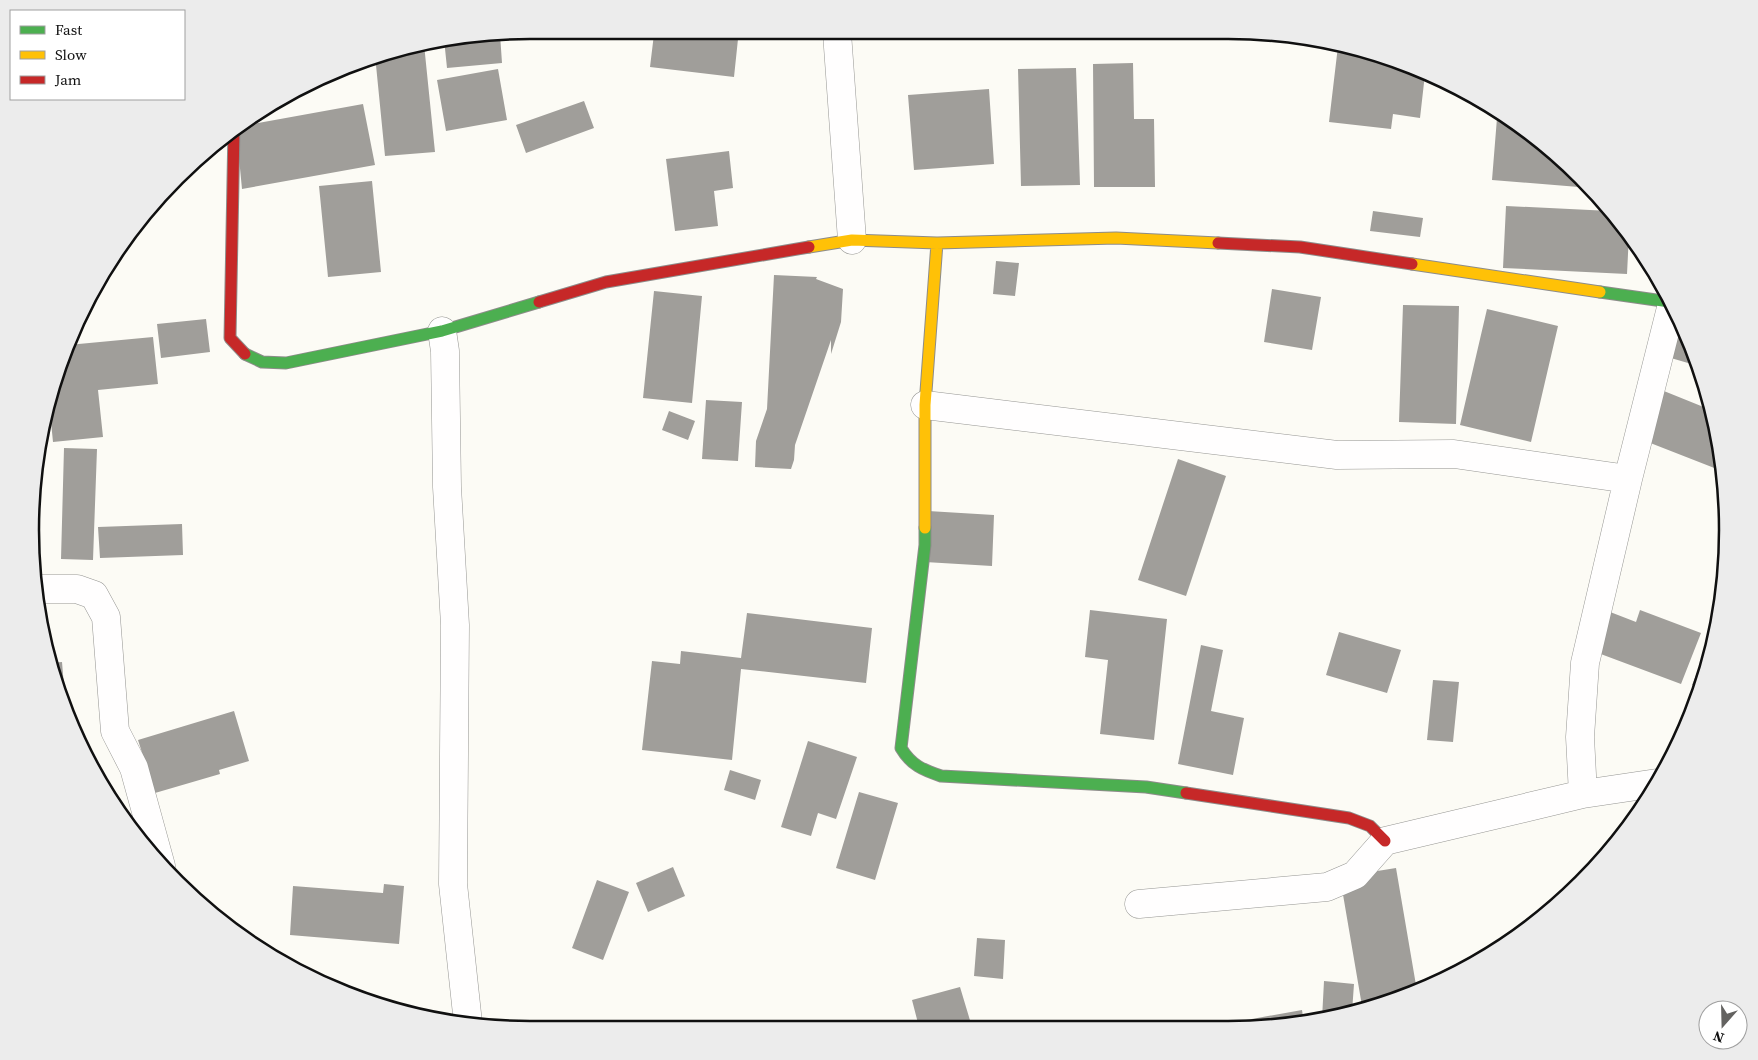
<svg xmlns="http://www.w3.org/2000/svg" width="1758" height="1060" font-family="'Source Serif 4',serif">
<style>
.building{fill:#a09e9a}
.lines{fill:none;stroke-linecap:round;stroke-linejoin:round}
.street-casing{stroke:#969693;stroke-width:29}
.fast-casing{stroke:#8d8c8a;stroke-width:13}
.slow-casing{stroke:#8d8c8a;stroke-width:13}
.jam-casing{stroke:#8d8c8a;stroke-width:13}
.street{stroke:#fffefe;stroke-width:28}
.fast{stroke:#4caf50;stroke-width:11}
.slow{stroke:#ffc107;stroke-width:11}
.jam{stroke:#c62828;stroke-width:11}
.rim{fill:none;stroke:#101010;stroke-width:2.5}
</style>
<rect width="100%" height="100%" fill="#fcfbf5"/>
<!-- building -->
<path class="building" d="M677,33H741L740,39H738L734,77L650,67L654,34L676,36Z
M464,34H500L502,63L447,68L444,39Z
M424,44L435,152L385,156L375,55Z
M1338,46L1389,57L1425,74L1420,118L1393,114L1391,129L1329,122Z
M1133,63L1134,119H1154L1155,187H1094L1093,64Z
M1076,68L1080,185L1021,186L1018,69Z
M498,69L507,120L446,131L437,80Z
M989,89L994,164L914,170L908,95Z
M584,101L594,128L526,153L516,125Z
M363,104L375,165L242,189L236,127Z
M1497,118L1512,120L1582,177L1591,188L1492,180Z
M729,151L733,188L714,191L718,226L675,231L666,159Z
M372,181L381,272L328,277L319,186Z
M1506,206L1610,211L1629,234L1627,274L1503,268Z
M1373,211L1423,218L1420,237L1370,231Z
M996,261L1019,263L1015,296L993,294Z
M774,275L817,277L816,279L843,289L841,322L831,354V340L795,445L794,460L791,469L755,467L756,441L767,409Z
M1272,289L1321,297L1312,350L1264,342Z
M654,291L702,296L692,403L643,398Z
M1403,305L1459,306L1456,424L1399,422Z
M1487,309L1558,326L1531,442L1460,425Z
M1678,316L1690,339L1693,348L1688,363L1664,356Z
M206,319L210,352L161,358L157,324Z
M153,337L158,384L98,390L103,437L53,442L49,402L56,370L68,345Z
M1654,387L1711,410L1718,433L1722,471L1635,437Z
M706,400L742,402L738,461L702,459Z
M669,411L695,421L688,440L662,430Z
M64,448L97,449L93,560L61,559Z
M1178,459L1226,476L1186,596L1138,580Z
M928,511L994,515L992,566L925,562Z
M182,524L183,555L100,558L98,527Z
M1090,610L1167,619L1154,740L1100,734L1108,660L1085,657Z
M1605,610L1636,622L1640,610L1701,633L1681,684L1590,650Z
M747,613L872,628L866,683L741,669L732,760L642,750L652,661L680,664L681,651L741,658Z
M1716,627L1718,628L1700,688L1692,685Z
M1339,632L1401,650L1387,693L1326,675Z
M1201,645L1223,650L1211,711L1244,718L1233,775L1178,764Z
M62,662L66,711L57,691L49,663Z
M1433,680L1459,682L1453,742L1427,740Z
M234,711L249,761L219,770L220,774L155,793L138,740Z
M808,741L857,757L836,819L818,813L811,836L781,827Z
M730,770L761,780L755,800L724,790Z
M859,792L898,803L875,880L836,868Z
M673,867L685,896L648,912L636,883Z
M1396,868L1417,991L1394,1001L1362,1006L1340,877Z
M597,880L629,892L603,960L572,948Z
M384,884L404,886L399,944L290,935L293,886L383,893Z
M977,938L1005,940L1003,979L974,976Z
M1324,981L1354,984L1352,1012L1322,1019Z
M960,987L972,1027H919L912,1000Z
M1302,1010L1304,1023L1293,1026H1235V1022Z"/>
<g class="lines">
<defs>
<path id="street" d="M837,33L852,240
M442,331L445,351L447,487L455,625L453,884L468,1023
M925,405L1337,455L1454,454L1628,479
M36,589H77L94,595L106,617L115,731L134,768L161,866
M1583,794L1580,737L1585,663L1628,479L1672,304
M1139,904L1327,887L1355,875L1385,841L1583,794L1657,783"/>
<path id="fast" d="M1600,292L1670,302
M245,354L262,362L286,363L442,331L539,302
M925,528V545L901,748C911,765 923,770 941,776L1146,787L1186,793"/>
<path id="slow" d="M809,247L852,240L937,243L1116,238L1218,243
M1412,264L1600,292
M925,528V405L937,243"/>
<path id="jam" d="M234,128L230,338L245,354
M1218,243L1300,247L1412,264
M539,302L606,282L809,247
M1186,793L1349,818L1370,826L1385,841"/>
</defs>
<!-- street casing -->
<use href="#street" class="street-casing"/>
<!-- fast casing -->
<use href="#fast" class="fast-casing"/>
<!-- slow casing -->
<use href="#slow" class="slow-casing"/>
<!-- jam casing -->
<use href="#jam" class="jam-casing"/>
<!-- street -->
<use href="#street" class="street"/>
<!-- fast -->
<use href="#fast" class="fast"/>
<!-- slow -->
<use href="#slow" class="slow"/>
<!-- jam -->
<use href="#jam" class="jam"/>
</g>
<!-- crop -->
<path d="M0 0H1758V1060H0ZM530 39H1228A491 491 0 0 1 1719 530V530A491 491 0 0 1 1228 1021H530A491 491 0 0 1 39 530V530A491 491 0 0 1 530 39Z" fill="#ececec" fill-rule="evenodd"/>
<path class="rim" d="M530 39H1228A491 491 0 0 1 1719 530V530A491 491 0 0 1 1228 1021H530A491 491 0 0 1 39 530V530A491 491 0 0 1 530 39Z"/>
<!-- legend -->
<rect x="10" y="10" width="175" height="90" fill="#ffffff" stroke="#9f9f9f"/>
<rect x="20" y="26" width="25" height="8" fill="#4caf50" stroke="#9f9f9f"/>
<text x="55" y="35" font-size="15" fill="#101010">Fast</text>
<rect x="20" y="51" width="25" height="8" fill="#ffc107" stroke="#9f9f9f"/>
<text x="55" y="60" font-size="15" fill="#101010">Slow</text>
<rect x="20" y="76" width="25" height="8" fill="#c62828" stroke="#9f9f9f"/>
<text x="55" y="85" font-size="15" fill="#101010">Jam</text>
<!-- north arrow -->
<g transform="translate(1723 1025) rotate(200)"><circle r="24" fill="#ffffff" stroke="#9f9f9f"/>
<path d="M0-4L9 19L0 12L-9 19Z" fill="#636260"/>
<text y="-8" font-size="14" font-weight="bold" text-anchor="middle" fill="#101010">N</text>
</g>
</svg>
